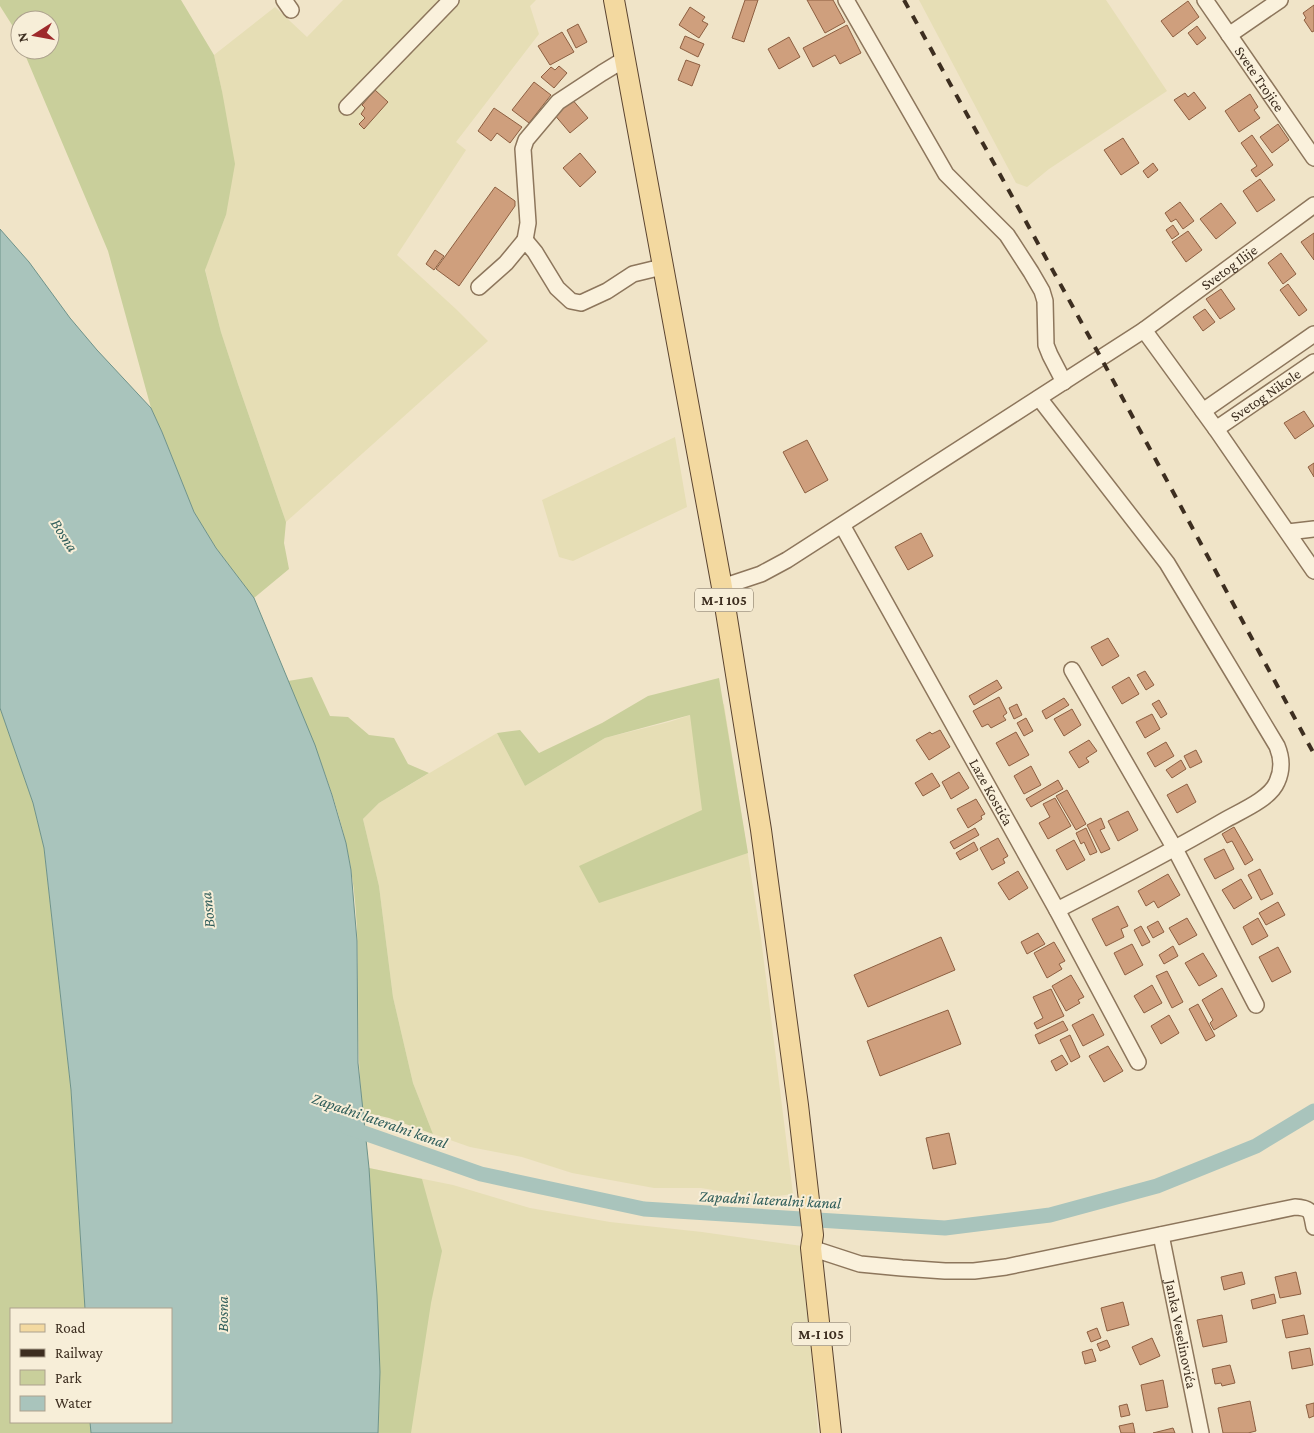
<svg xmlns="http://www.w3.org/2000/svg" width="1314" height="1433" font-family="'Crimson Pro',serif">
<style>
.farmland{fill:#e6deb5}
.green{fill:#c9cf9b}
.water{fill:#a9c4bc;stroke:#6f938a}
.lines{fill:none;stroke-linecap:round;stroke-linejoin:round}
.canal{stroke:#a9c4bc;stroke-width:15}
.building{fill:#cf9f7d;stroke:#8d5f41}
.minor-casing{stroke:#8d765c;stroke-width:18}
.major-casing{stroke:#5b4430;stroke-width:22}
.minor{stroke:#faf1dc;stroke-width:15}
.major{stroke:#f3d9a0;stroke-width:20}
.rail{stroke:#3d2e20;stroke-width:4;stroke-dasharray:9 9;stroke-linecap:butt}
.labels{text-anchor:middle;stroke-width:4;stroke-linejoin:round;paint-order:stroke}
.shield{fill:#f7eed8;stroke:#756857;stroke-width:1}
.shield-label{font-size:14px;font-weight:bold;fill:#3d2e20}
.street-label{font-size:15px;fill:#3d2e20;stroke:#f7eed8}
.water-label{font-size:16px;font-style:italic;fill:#2f5d5a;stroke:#f7eed8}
</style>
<rect width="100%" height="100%" fill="#f0e4c8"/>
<!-- farmland -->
<path class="farmland" d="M343,0H536L530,6L539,34L456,142L466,150L397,255L457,310L488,341L286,522L238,384L221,332L205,269L226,215L222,91L214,55L275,7L307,37Z
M919,0H1106L1167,91L1049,169L1027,187L1016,183Z
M675,437L687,507L573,561L559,557L542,500Z
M724,704L761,938L793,1194L762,1198L701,1188H654L572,1173L522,1157L470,1147L433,1134L413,1083L393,997L379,886L363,819L379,803L497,733L525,786L605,738L669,722Z
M369,1168L453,1185L530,1208L610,1222L702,1232L802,1246L818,1433H409L377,1295Z"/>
<!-- green -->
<path class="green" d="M0,0H181L214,55L222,91L235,164L226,215L205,270L221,332L238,384L286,522L284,543L289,569L254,598L216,548L194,512L162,432L151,408L108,251L23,50H50V20H20V44L12,25L0,6Z
M312,677L330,716L348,717L369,735L394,738L408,764L429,773L379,803L363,819L379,886L393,997L413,1083L433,1134L389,1118L363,1112C353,1031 364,949 351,869C340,803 313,742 288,681Z
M719,678L748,853L599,903L579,866L702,810L690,715L605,738L525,786L497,733L520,730L539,753L602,723L648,696Z
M0,708L33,803L44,848L71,1090L85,1309H11V1422H90L91,1433H0Z
M369,1168L422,1179L442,1251L431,1303L411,1433H378L380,1372Z"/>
<!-- water -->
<path class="water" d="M0,229L29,262L70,318L97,350L151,408L162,432L194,512L216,548L254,598L315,745L332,795L346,843L351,870L354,906L357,941L358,1063L369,1168L377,1295L380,1372L378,1433H91L90,1422H171V1309H85L71,1090L44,848L33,803L0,708Z"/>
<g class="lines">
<!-- canal -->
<path class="canal" d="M347,1127L481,1174L644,1209L945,1228L1050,1215L1157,1186L1256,1146L1314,1111"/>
</g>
<!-- building -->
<path class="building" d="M745,0H758L744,42L732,38Z
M807,0H833L845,22L825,33Z
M1188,1L1199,17L1173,37L1161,21Z
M1314,5V31L1312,32L1304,20L1306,18L1303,13Z
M690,7L705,17L702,21L708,24L699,38L679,25Z
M578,24L587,42L576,48L567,30Z
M847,25L861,53L840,64L835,55L813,67L803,48Z
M1197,26L1206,38L1197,45L1188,33Z
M562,32L574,52L550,65L538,46Z
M685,36L704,44L698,57L680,48Z
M789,37L800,57L779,69L768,49Z
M686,60L700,65L692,86L678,80Z
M559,66L567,73L554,88L541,77L551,67L555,70Z
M534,82L551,95L529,123L512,110Z
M375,90L388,102L364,129L359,124L365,118L361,114L365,108L362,105Z
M1194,92L1206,108L1189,120L1174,100L1185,93L1188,97Z
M1250,94L1258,107L1254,110L1260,118L1239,132L1225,111Z
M571,98L588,118L570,133L553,113Z
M494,108L522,127L510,143L497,133L491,141L478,131Z
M1278,124L1289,140L1272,153L1260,137Z
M1252,135L1273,165L1256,177L1251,170L1257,166L1241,143Z
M1123,138L1139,163L1121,175L1104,150Z
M580,153L596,172L580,187L563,168Z
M1153,163L1158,170L1148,178L1143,171Z
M1260,179L1275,200L1257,212L1243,191Z
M495,187L515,201V206L459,286L436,269Z
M1180,202L1194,221L1183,229L1176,219L1171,222L1165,213Z
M1221,203L1236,223L1216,239L1200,219Z
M1173,225L1179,234L1172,239L1166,230Z
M1188,231L1202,250L1186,262L1172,242Z
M1314,233V260L1301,242Z
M435,250L444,256L434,270L426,264Z
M1281,253L1296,274L1283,284L1268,263Z
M1288,284L1307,310L1299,316L1280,290Z
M1221,289L1235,309L1220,319L1206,299Z
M1205,309L1215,322L1203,331L1193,317Z
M1304,411L1314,426L1295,439L1284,423Z
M807,440L828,480L805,493L783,452Z
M1314,463V477L1308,467Z
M921,533L933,556L908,570L895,547Z
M1108,638L1119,656L1102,666L1091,647Z
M1145,671L1154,685L1146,690L1137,675Z
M1129,677L1139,694L1122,704L1112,687Z
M997,680L1002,688L974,705L969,696Z
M999,697L1007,713L1003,716L1006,720L991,728L988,724L982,727L973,711Z
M1064,698L1069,705L1046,719L1042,711Z
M1159,700L1167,714L1161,718L1152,704Z
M1017,704L1022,715L1014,719L1009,708Z
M1072,709L1081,725L1064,736L1054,719Z
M1152,714L1160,729L1145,738L1136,722Z
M1026,718L1033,731L1024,736L1017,723Z
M940,730L950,747L929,760L916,740L930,732L932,734Z
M1016,732L1029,755L1009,766L996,743Z
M1089,740L1097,751L1086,758L1089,762L1079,768L1069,752Z
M1166,742L1174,756L1155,767L1147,753Z
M1196,750L1202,762L1190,768L1184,756Z
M1181,760L1186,769L1172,778L1166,770Z
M1031,766L1041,785L1024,794L1014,776Z
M959,772L969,788L951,799L942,782Z
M932,773L940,786L923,796L915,783Z
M1058,780L1063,789L1031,807L1026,799Z
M1187,784L1196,802L1177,813L1167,795Z
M1067,790L1086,824L1076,830L1056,796Z
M1055,798L1071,826L1048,839L1039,823L1050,817L1043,804Z
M976,799L985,814L981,816L982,819L968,828L957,809Z
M1128,811L1138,830L1118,841L1108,821Z
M1101,818L1105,828L1100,830L1110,849L1101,853L1087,825Z
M1234,827L1253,860L1245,865L1232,841L1227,843L1222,834Z
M975,828L979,835L954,849L950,842Z
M1086,828L1097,852L1090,855L1084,842L1081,844L1076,833Z
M998,838L1008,856L1003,859L1005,863L992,870L980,848Z
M1074,840L1085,860L1067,870L1056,850Z
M974,842L978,850L960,860L956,853Z
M1224,849L1234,869L1215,879L1204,859Z
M1260,869L1273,894L1261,900L1248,875Z
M1018,871L1028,888L1009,900L998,883Z
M1168,874L1180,895L1158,908L1154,901L1146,906L1138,891Z
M1241,879L1252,898L1234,909L1222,890Z
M1278,902L1285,915L1266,925L1259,913Z
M1118,906L1128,926L1121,929L1124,937L1106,946L1092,919Z
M1187,918L1197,935L1179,945L1169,928Z
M1258,918L1268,936L1252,945L1243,927Z
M1158,921L1164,932L1153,938L1147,927Z
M1141,926L1150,942L1142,946L1134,930Z
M1038,933L1045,944L1027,954L1021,942Z
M941,937L955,970L868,1007L854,975Z
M1054,942L1065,961L1059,964L1062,969L1047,978L1034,953Z
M1132,944L1143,965L1125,975L1114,953Z
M1173,946L1178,956L1164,964L1159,955Z
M1278,947L1291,972L1272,982L1259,957Z
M1203,953L1217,976L1199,986L1185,963Z
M1167,971L1183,1002L1172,1008L1156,976Z
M1071,975L1084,997L1078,1000L1080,1003L1066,1011L1052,986Z
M1152,985L1162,1003L1144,1013L1134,996Z
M1222,988L1237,1016L1214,1030L1210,1023L1213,1020L1202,1000Z
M1051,989L1064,1016L1037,1029L1034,1023L1043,1018L1033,997Z
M1198,1004L1215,1036L1206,1041L1189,1009Z
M948,1010L961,1044L880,1076L867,1041Z
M1093,1014L1104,1035L1083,1046L1072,1025Z
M1169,1015L1179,1033L1161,1044L1151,1026Z
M1063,1021L1068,1030L1039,1044L1035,1035Z
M1070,1035L1080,1057L1071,1062L1060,1040Z
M1108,1046L1123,1071L1104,1082L1089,1056Z
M1062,1055L1068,1064L1056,1071L1051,1061Z
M949,1133L956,1164L933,1169L926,1138Z
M1242,1272L1245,1284L1224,1290L1221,1277Z
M1296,1272L1301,1294L1280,1298L1275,1277Z
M1274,1294L1276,1303L1253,1309L1251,1300Z
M1123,1302L1129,1325L1107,1331L1101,1308Z
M1222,1315L1227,1342L1203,1347L1197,1320Z
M1304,1315L1308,1334L1286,1338L1282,1320Z
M1097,1328L1101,1338L1091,1342L1087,1332Z
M1152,1338L1160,1356L1140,1365L1132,1347Z
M1107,1340L1110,1347L1100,1351L1097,1344Z
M1310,1348L1313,1365L1292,1369L1289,1352Z
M1092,1349L1096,1361L1085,1364L1082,1352Z
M1230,1365L1235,1383L1222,1386L1221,1383L1215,1384L1212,1369Z
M1163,1380L1168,1407L1146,1411L1141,1385Z
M1250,1401L1256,1431L1248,1433H1223L1218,1408Z
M1314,1403V1416L1309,1418L1306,1405Z
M1127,1404L1130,1415L1121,1417L1119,1406Z
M1133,1423L1135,1433H1121L1119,1426Z
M1173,1428L1175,1433H1153Z"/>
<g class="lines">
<defs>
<g id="minor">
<path d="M284,0L291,10"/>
<path d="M846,0L946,174L1007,235L1031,272L1042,291L1045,301L1046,345L1050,355L1064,382"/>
<path id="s1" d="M1205,0L1314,158"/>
<path d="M1229,35L1280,0"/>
<path d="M347,107L451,0"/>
<path d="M525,240L528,223L523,149L526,140L558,102L602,73L625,59"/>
<path d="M479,287L506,263L525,240L535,252L557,288L571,301L581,303L607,291L633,274L662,267"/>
<path d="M1144,330L1216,429L1314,571"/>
<path d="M1039,398L1167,563L1277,746C1282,758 1283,769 1277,782C1270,799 1241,811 1225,820C1170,852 1114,881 1057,910"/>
<path d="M1203,411L1314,334"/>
<path id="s2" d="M1216,429L1314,362"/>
<path id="s3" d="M842,525L1057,910L1138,1062"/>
<path d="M1288,532L1314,529"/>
<path id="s4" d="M722,587L761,574L787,560L1144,330L1314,205"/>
<path d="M1072,670L1175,849L1256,1005"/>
<path id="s5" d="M1161,1235L1201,1433"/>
<path d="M811,1248L860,1264L902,1268L945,1271H974L1006,1267L1295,1207C1312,1208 1311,1212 1314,1227"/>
</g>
<path id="major" d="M614,0L722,587L761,830L798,1105L813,1235L811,1248L831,1433"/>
</defs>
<!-- minor casing -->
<use href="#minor" class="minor-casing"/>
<!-- major casing -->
<use href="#major" class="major-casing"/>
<!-- minor -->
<use href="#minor" class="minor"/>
<!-- major -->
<use href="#major" class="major"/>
<!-- rail -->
<path class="rail" d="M904,0L1101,358L1314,754"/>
</g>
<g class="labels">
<!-- shield labels -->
<g class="shield">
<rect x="695" y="588.5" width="58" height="23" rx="4"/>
<rect x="792" y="1322.5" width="58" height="23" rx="4"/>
</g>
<g class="shield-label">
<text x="724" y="605">M-I 105</text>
<text x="821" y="1339">M-I 105</text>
</g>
<!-- street labels -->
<g class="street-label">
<text dy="5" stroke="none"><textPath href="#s1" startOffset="96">Svete Trojice</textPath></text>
<text dy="5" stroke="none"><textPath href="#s4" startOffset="601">Svetog Ilije</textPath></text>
<text dy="5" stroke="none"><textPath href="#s2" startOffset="60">Svetog Nikole</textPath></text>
<text dy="5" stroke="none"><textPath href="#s3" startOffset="306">Laze Kostića</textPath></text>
<text dy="5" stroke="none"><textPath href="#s5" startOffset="101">Janka Veselinovića</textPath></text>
</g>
<!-- water labels -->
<g class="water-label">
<text transform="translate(65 535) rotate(57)" y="6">Bosna</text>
<text transform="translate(207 910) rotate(-96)" y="6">Bosna</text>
<text transform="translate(380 1120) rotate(19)" y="6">Zapadni lateralni kanal</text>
<text transform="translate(770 1199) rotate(3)" y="6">Zapadni lateralni kanal</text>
<text transform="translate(222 1314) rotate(-90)" y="6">Bosna</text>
</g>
</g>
<!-- legend -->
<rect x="10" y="1308" width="162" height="115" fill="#f7eed8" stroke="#ada18e"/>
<rect x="20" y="1324" width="25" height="8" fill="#f3d9a0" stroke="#ada18e"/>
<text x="55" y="1333" font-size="15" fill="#3d2e20">Road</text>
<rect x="20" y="1349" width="25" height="8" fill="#3d2e20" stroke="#ada18e"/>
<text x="55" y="1358" font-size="15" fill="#3d2e20">Railway</text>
<rect x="20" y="1370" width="25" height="15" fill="#c9cf9b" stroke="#ada18e"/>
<text x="55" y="1383" font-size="15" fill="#3d2e20">Park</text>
<rect x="20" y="1396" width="25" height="15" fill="#a9c4bc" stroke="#ada18e"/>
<text x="55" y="1408" font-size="15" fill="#3d2e20">Water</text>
<!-- north arrow -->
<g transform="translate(35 35) rotate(259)"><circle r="24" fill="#f7eed8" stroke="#ada18e"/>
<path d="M0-4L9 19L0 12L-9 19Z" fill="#9e2a2b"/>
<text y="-8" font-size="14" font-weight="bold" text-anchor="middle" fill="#3d2e20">N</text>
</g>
</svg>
